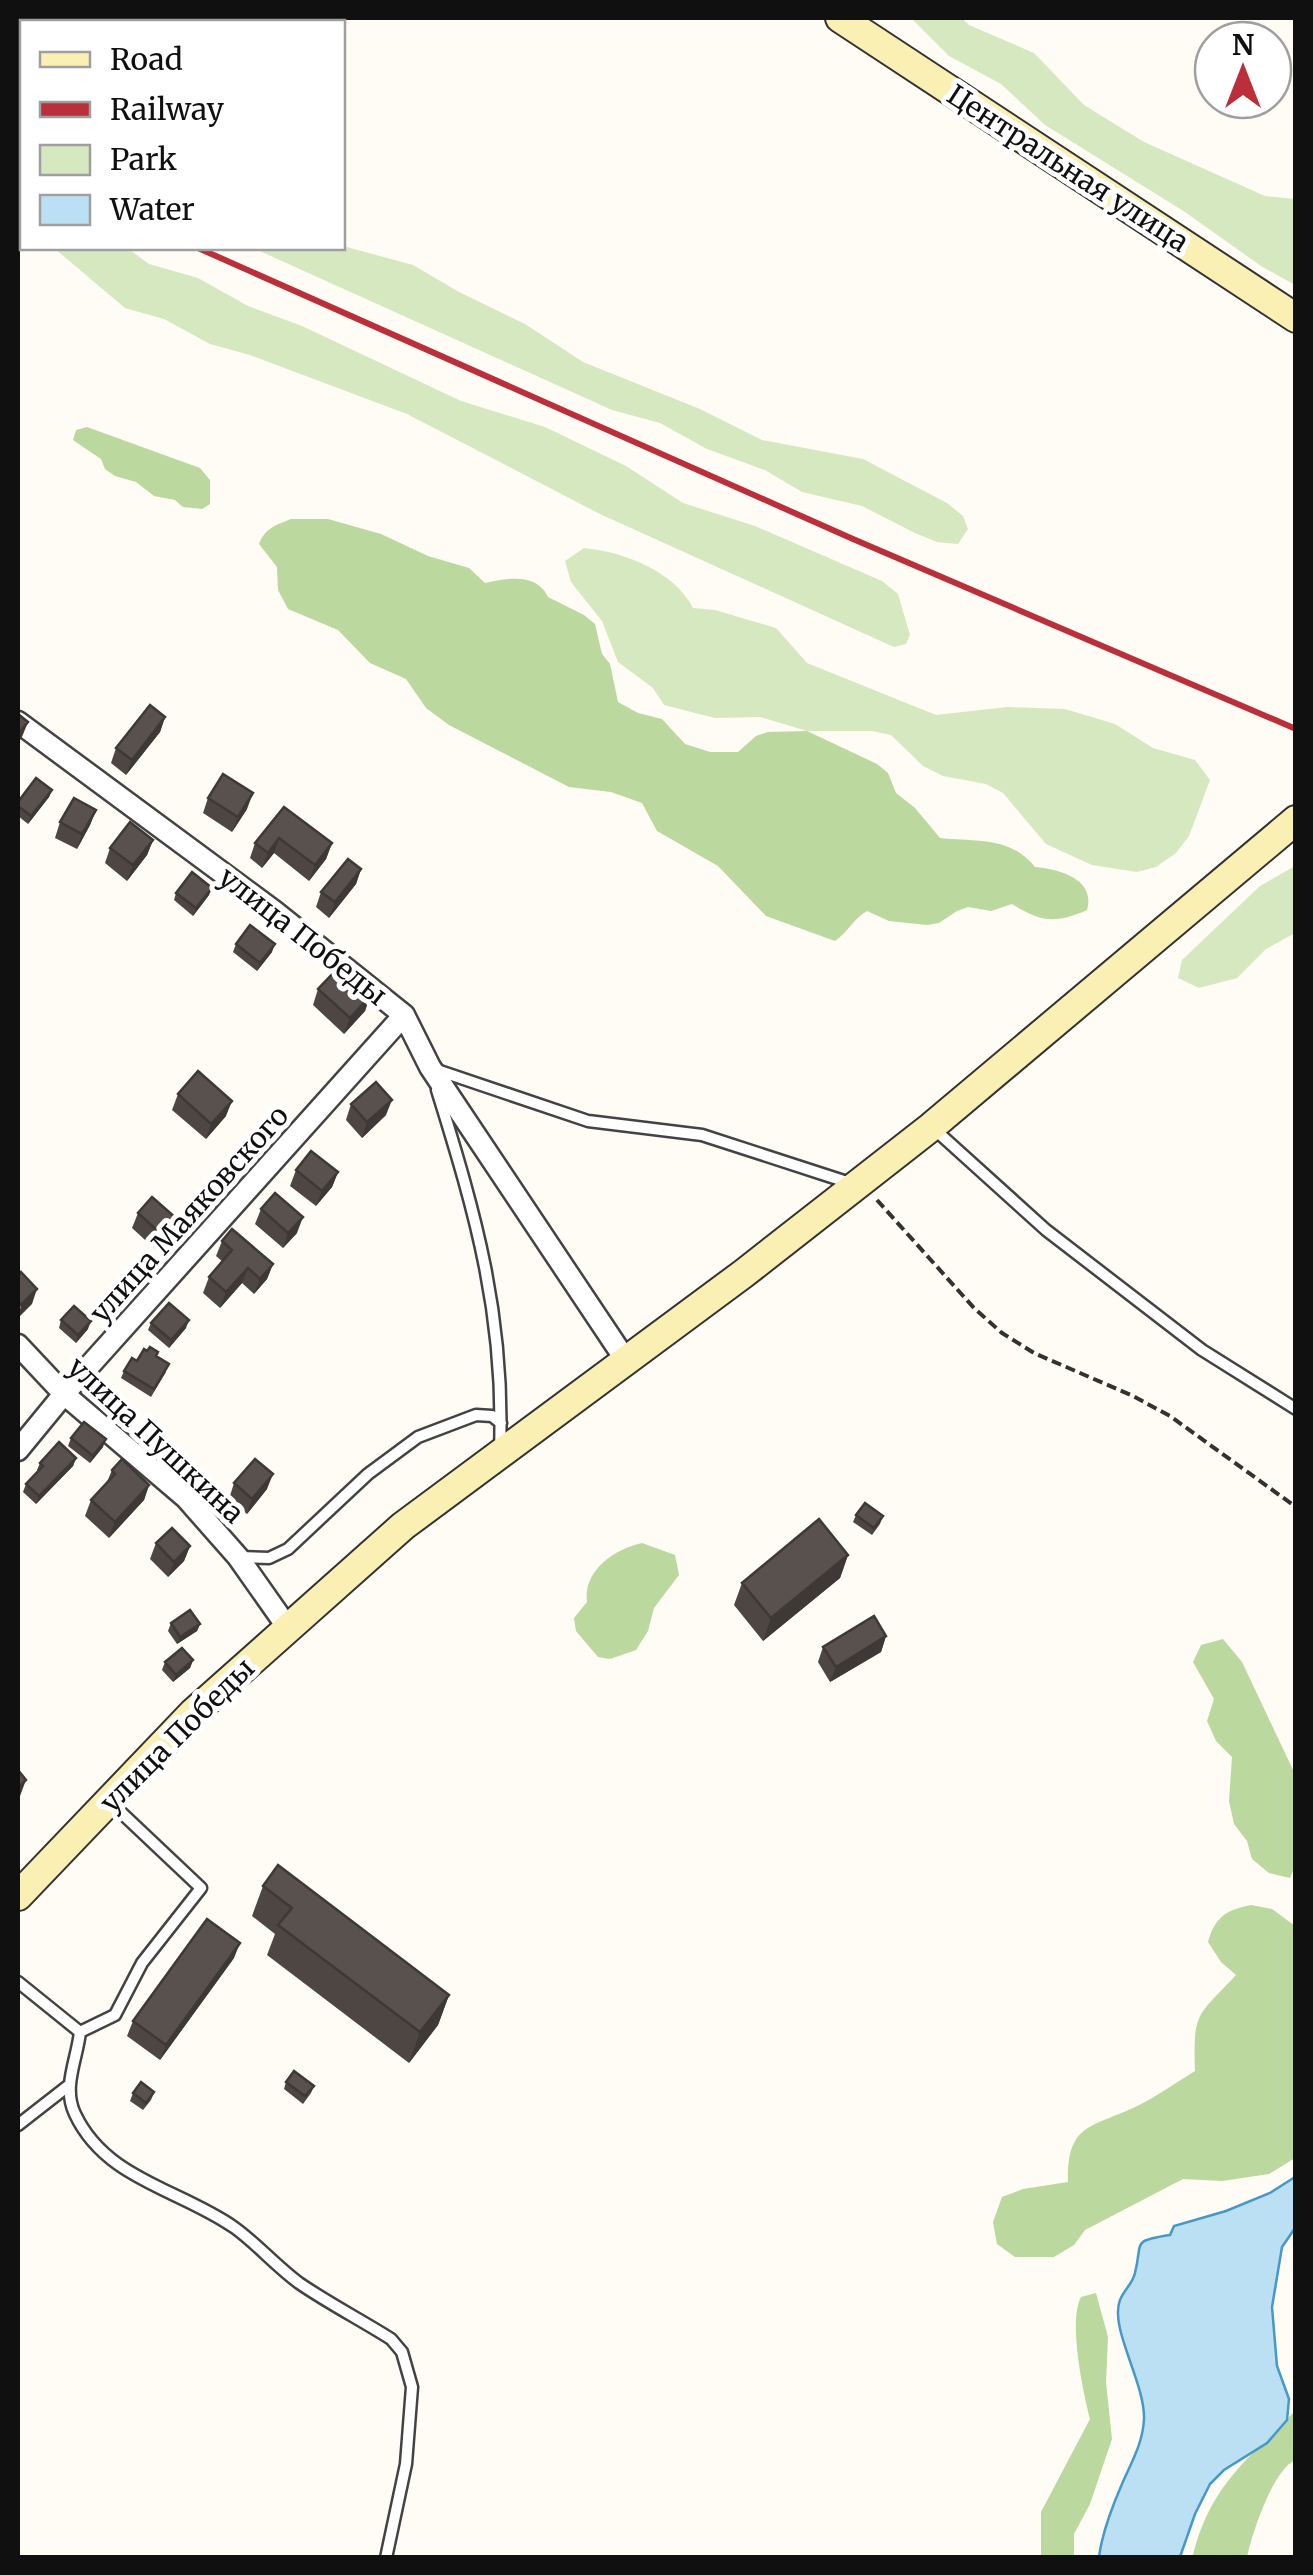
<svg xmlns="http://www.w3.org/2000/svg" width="1313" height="2575" font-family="Merriweather,serif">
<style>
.green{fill:#d6e8bf}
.forest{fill:#bbd89f}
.water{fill:#bce0f3;stroke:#4698c6;stroke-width:2.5}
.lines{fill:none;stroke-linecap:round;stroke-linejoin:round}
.lane-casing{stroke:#434343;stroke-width:15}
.street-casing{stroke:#434343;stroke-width:25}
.secondary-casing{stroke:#323232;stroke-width:32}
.path{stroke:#323232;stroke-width:4;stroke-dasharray:10 5;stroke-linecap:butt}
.lane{stroke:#fff;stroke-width:10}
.street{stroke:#fff;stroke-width:20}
.secondary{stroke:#faf0b3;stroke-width:28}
.rail{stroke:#ba2f3a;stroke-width:6}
.wall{fill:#4d4642}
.shaded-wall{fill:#3e3936}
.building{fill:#59514d;stroke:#3e3936;stroke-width:2.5}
.labels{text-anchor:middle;stroke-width:10;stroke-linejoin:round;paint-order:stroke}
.street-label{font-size:28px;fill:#101010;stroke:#fff}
</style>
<rect width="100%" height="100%" fill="#fefcf4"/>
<!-- green -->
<path class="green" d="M911,18H962L969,25L1034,53L1084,105L1144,142L1265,196L1295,199V285L1261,266L1185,212L1045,125L1001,84L949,56Z
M343,246L413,265L459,292L525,324L583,362L700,409L762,440L863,459L947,503L963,516L968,529L958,544L937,542L915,533L862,506L802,492L765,470L707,449L660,423L612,410L253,248Z
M54,248H127L149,264L198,278L248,306L302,326L461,401L545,427L626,466L683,503L755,526L882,581L898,594L910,635L906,644L894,647L885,643L600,514L407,414L250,355L210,344L164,319L125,308Z
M584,548C624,552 674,571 693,608L715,610L776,628L807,663L936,715L1007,707L1065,709L1115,724L1153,748L1195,760L1210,780L1189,836L1176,853L1156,867L1137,872L1092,865L1046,844L1003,793L986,784L943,776L923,766L891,735L872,731H807L760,717L715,718L664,705L653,688L618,662L602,621L571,582L565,561Z
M1295,866V933L1266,949L1237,978L1199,988L1178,978L1182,960L1260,886Z"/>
<!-- forest -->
<path class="forest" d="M87,427L200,468L210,480V504L202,509L183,507L175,500L154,496L136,482L115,476L105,469L101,459L73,440L76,430Z
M291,519H328L381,534L428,556L469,568L485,583C507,578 537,573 548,597L584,615L595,624L602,654L610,664L618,702L638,713L662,719L685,744L710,752H738L756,736L768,732L807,731L877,764L888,773L896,793L915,808L940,838C977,842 1010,836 1035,867C1059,869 1096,879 1087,910C1055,924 1041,922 1012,904L991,911L968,907L957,911L939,923L927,925L889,921L867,911C854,918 848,932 835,941L766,916L718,866L657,831L642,803L611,792L569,787L449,725L426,708L406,679L370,663L338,630L288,609L278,590L277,567L259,544C265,528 276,525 291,519Z
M642,1543L675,1555L679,1575L654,1608L648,1631L636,1650L610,1659L598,1657L576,1631L574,1618L587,1602C583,1570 615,1549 642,1543Z
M1223,1639L1242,1662L1295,1774V1866L1290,1878L1269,1873L1252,1859L1247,1841L1234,1824L1229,1801L1232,1757L1216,1741L1207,1721L1214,1699L1193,1662L1201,1645Z
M1251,1905L1272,1909L1295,1926V2158L1269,2174L1222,2181L1183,2179L1085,2230L1074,2245L1054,2257H1015L997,2244L993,2222L1002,2197L1023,2189L1068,2182C1067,2125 1089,2128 1133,2108C1155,2098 1175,2083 1195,2071C1193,2011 1197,2017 1236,1975L1221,1962L1208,1942C1215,1917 1226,1910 1251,1905Z
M1096,2293L1108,2337L1106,2382L1112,2439L1090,2504L1074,2534V2557H1041V2512L1090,2419C1083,2392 1068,2321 1081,2297Z
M1295,2411V2460C1273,2470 1252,2533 1247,2557L1192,2558C1210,2486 1246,2461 1295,2411Z"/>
<!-- water -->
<path class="water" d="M1295,2177V2228L1282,2247L1272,2307L1277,2366L1289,2399L1287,2420L1267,2443L1224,2470L1210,2484L1195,2514L1180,2557H1099C1102,2533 1112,2507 1122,2484C1131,2463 1143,2443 1144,2419C1145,2382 1109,2328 1120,2300C1124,2290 1133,2283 1135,2273C1143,2241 1131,2241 1170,2235L1174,2226L1226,2211L1270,2193Z"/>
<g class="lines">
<defs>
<path id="lane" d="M434,1069L588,1121L702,1135L850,1183
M437,1090C476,1215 505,1317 500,1450
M932,1127L1046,1230L1202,1350L1296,1409
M238,1557L269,1558L288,1549L368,1474L418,1437L476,1415L492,1416L501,1423
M18,1982L80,2032C77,2060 62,2087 75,2114C106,2180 180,2189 235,2228C257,2244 276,2266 299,2283C328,2303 361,2320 391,2339L402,2352L412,2387L406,2464L386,2558
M80,2032L115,2015L142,1963L201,1888L110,1802
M18,2125L68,2086"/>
<path id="street" d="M18,722L274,911L404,1015L430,1067L625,1359
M18,1345L64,1394L186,1498L238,1557L288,1628
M18,1450L64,1394L404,1015"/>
<path id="secondary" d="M840,18L1296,318
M18,1896L193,1713L403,1526L743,1274L931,1127L1296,820"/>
</defs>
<!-- lane casing -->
<use href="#lane" class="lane-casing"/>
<!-- street casing -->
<use href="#street" class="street-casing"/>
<!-- secondary casing -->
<use href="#secondary" class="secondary-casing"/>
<!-- path -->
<path class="path" d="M27,22L30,18
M18,39L22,30
M877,1200L974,1308L1002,1333L1034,1353L1133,1396L1170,1416L1296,1507"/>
<!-- lane -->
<use href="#lane" class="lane"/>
<!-- street -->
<use href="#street" class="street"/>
<!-- secondary -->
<use href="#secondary" class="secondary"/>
<!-- rail -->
<path class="rail" d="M18,166L22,168
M198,248L853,539L1296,729"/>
</g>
<!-- wall -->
<path class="wall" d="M165,717L160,732L126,775L111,763L116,748Z
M52,790L49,797L28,824L18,816V802Z
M208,798L247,809L232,832L203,813Z
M284,807L332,843L326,859L309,881L274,853L262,868L250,858L255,843Z
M96,810L90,825L77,849L55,838L60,822Z
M153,840L147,855L127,881L105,863L110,848Z
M361,869L356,884L329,918L316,907L321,892Z
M176,893L209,895L193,916L174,900Z
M236,944L272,952L257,971L233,952Z
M318,989L370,996L365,1011L344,1034L313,1005Z
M178,1094L226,1116L206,1139L172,1110Z
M351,1104L386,1115L362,1138L346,1120Z
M296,1170L338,1172L332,1187L316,1206L290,1186Z
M261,1209L297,1233L283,1248L255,1224Z
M138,1213L170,1234L156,1250L132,1228Z
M222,1241L273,1264L267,1279L254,1294L242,1283L220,1308L203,1293L209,1277L223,1262L216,1256Z
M61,1320L88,1329L76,1343L59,1328Z
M151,1323L186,1328L169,1348L148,1330Z
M147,1351L158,1352L156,1356L166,1372L151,1397L121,1378L124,1371Z
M71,1438L103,1447L90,1463L68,1446Z
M76,1458L73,1466L36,1504L23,1492L26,1484L38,1471L37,1470L40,1463Z
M112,1470L149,1485L144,1500L109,1538L85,1516L91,1500L107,1482Z
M234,1483L267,1489L247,1514L229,1499Z
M856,1515L883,1516L880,1524L872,1535L853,1522Z
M156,1543L190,1546L184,1561L168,1577L150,1559Z
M848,1555L840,1578L763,1641L734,1605L742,1583Z
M171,1623L200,1624L197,1631L177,1644L168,1631Z
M886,1636L881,1652L830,1682L818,1662L823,1647Z
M193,1660L190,1668L173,1682L162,1670L165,1662Z
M263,1886L449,1995L438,2025L409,2063L267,1955L275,1934L252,1916Z
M234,1958L160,2060L127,2036L133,2021Z
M286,2082L314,2086L311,2093L303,2104L284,2089Z
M154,2092L151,2100L143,2110L130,2101L133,2093Z"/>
<!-- shaded-wall -->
<path class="shaded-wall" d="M165,717L160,732L126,775L132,760Z
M28,722L22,737L18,743V734Z
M52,790L49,797L28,824L31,816Z
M253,793L247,809L232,832L238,817Z
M96,810L90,825L77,849L82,834Z
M279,838L274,853L262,868L268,853Z
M153,840L147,855L127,881L133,865Z
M332,843L326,859L309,881L315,865Z
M361,869L356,884L329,918L335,902Z
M212,888L209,895L193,916L196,908Z
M275,944L272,952L257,971L260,963Z
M370,996L365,1011L344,1034L350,1018Z
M392,1100L386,1115L362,1138L367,1122Z
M232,1101L226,1116L206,1139L211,1124Z
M338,1172L332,1187L316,1206L322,1191Z
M303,1217L297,1233L283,1248L288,1233Z
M176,1218L170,1234L156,1250L161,1234Z
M273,1264L267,1279L254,1294L260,1279Z
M248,1268L242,1283L220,1308L226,1292Z
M37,1289L32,1304L18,1318L21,1305Z
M189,1320L186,1328L169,1348L171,1340Z
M91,1321L88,1329L76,1343L78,1335Z
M106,1439L103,1447L90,1463L93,1456Z
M76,1458L73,1466L36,1504L39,1496Z
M273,1474L267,1489L247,1514L252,1499Z
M149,1485L144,1500L109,1538L115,1522Z
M190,1546L184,1561L168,1577L174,1562Z
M848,1555L840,1578L763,1641L771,1618Z
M200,1624L197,1631L177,1644L180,1637Z
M886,1636L881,1652L830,1682L836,1667Z
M193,1660L190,1668L173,1682L176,1675Z
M26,1780L20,1796L18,1798V1788Z
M240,1943L234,1958L160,2060L166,2045Z
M449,1995L438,2025L409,2063L420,2032Z"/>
<!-- building -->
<path class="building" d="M150,705L165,717L132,760L116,748Z
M18,714L28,722L18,734Z
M223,774L253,793L238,817L208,798Z
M36,778L52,790L31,816L18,806V802Z
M74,798L96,810L82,834L60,822Z
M284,807L332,843L315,865L279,838L268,853L255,843Z
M130,822L153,840L133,865L110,848Z
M348,859L361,869L335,902L321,892Z
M192,872L212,888L196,908L176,893Z
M250,925L275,944L260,963L236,944Z
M339,967L370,996L350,1018L318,989Z
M198,1071L232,1101L211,1124L178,1094Z
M376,1082L392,1100L367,1122L351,1104Z
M311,1151L338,1172L322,1191L296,1170Z
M275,1193L303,1217L288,1233L261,1209Z
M152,1197L176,1218L161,1234L138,1213Z
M232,1229L273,1264L260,1279L248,1268L226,1292L209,1277L232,1250L222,1241Z
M21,1272L37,1289L21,1305L18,1301V1276Z
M169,1303L189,1320L171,1340L151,1323Z
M74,1306L91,1321L78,1335L61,1320Z
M150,1347L158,1352L156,1356L169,1364L154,1389L124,1371L132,1358L137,1361L144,1349L147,1351Z
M84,1422L106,1439L93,1456L71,1438Z
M59,1442L76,1458L39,1496L26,1484L43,1466L40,1463Z
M122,1459L149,1485L115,1522L91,1500L115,1474L112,1470Z
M255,1459L273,1474L252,1499L234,1483Z
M865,1503L883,1516L874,1528L856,1515Z
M819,1519L848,1555L771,1618L742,1583Z
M172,1528L190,1546L174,1562L156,1543Z
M190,1610L200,1624L180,1637L171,1623Z
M874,1616L886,1636L836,1667L823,1647Z
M182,1648L193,1660L176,1675L165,1662Z
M18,1770L26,1780L18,1788Z
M278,1865L449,1995L420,2032L278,1925L292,1908L263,1886Z
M207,1919L240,1943L166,2045L133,2021Z
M294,2071L314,2086L305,2096L286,2082Z
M141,2082L154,2092L146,2103L133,2093Z"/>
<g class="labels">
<!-- street labels -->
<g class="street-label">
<text transform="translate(1068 168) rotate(33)" y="10">Центральная улица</text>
<text transform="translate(303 936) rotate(38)" y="10">улица Победы</text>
<text transform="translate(189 1214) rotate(-48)" y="10">улица Маяковского</text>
<text transform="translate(156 1440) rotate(43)" y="10">улица Пушкина</text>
<text transform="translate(177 1735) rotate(-45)" y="10">улица Победы</text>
</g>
</g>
<!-- border -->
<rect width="1313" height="2575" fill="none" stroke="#101010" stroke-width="40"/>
<!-- legend -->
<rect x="20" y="20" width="325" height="230" fill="#ffffff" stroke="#9f9f9f" stroke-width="2.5"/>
<rect x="40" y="52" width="50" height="15" fill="#faf0b3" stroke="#9f9f9f" stroke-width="2.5"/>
<text x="110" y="70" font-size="30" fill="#101010">Road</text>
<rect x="40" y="102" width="50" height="15" fill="#ba2f3a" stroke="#9f9f9f" stroke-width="2.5"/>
<text x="110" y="120" font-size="30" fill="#101010">Railway</text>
<rect x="40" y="145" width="50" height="30" fill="#d6e8bf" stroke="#9f9f9f" stroke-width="2.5"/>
<text x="110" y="170" font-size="30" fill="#101010">Park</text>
<rect x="40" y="195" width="50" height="30" fill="#bce0f3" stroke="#9f9f9f" stroke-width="2.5"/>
<text x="110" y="220" font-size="30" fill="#101010">Water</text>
<!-- north arrow -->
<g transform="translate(1243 70)"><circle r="48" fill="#ffffff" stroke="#9f9f9f" stroke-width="2.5"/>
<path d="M0-8L18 38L0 25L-18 38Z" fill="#ba2f3a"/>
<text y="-15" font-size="28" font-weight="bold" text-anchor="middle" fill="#101010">N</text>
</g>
</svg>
